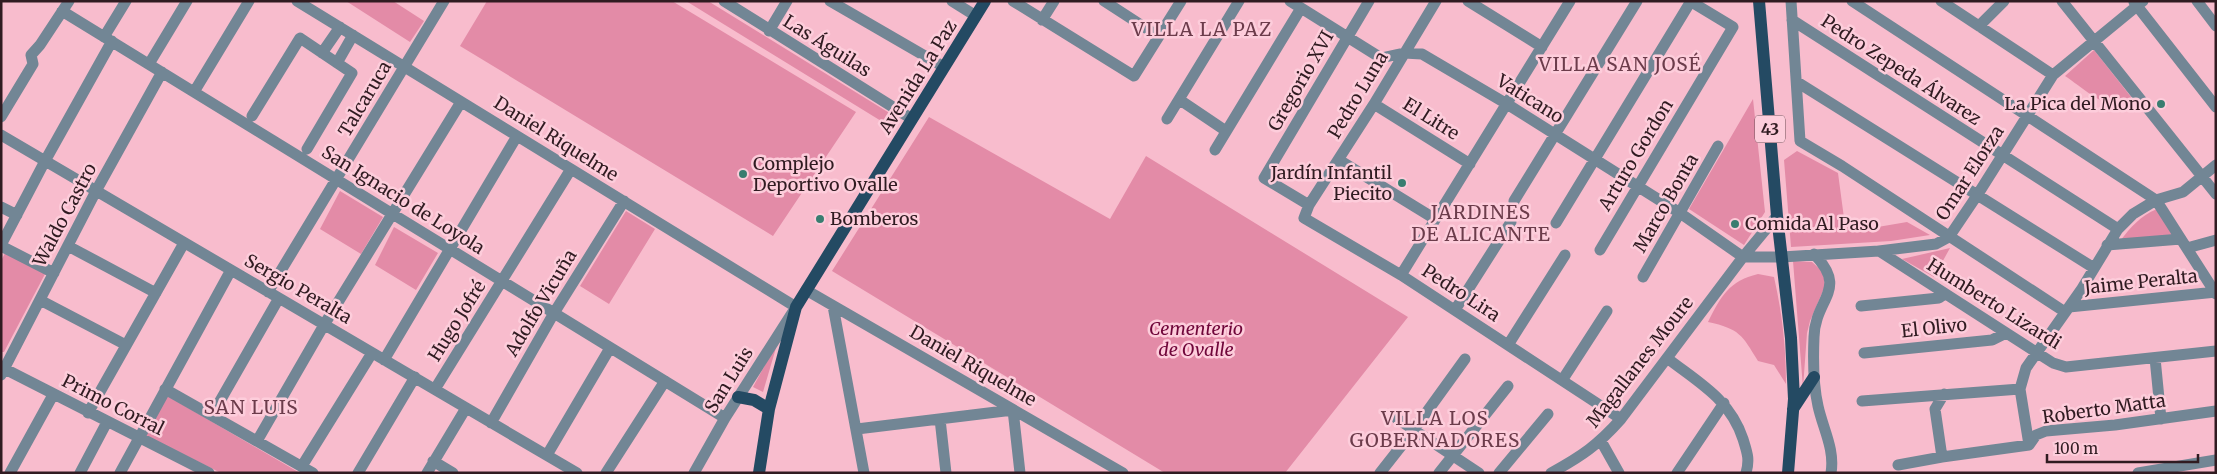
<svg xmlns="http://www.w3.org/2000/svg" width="2217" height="474" font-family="Merriweather,serif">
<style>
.green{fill:#e38ba7}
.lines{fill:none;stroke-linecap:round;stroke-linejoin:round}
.minor{stroke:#728695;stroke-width:11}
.major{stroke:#244a63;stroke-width:12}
.poi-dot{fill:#397d70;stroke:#fdcddb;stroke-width:2}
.labels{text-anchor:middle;stroke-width:5;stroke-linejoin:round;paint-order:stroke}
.shield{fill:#fdcddb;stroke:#6e5059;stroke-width:1}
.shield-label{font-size:16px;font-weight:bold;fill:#301b21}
.street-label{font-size:18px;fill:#301b21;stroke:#fdcddb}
.poi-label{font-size:18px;fill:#301b21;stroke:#fdcddb;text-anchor:start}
.park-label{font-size:18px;font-style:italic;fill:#6f0539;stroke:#fdcddb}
.neighbourhood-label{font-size:19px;letter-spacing:1px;fill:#6c3c4b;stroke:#fdcddb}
</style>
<rect width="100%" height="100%" fill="#f8bccd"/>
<!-- green -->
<path class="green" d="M346,1H393L424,21L410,42Z
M487,1H672L856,112L773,236L460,46Z
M686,1H708L891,114L886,124Z
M2094,50L2135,102C2111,116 2085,89 2065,76Z
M1753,99L1765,212L1744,245L1689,209Z
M929,117L1110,219L1146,156L1408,317L1285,473H1165L832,271Z
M1797,151L1838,173L1844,218L1866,229L1907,222L1930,235L1891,241L1791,247L1784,160Z
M340,191L383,217L361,254L320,229Z
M2157,209L2174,236L2120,241C2131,227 2140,216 2157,209Z
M626,211L655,229L609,304L580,286Z
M394,227L438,253L416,290L375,265Z
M1950,248L1934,277L1902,259Z
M5,253L45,274L4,352H1V261Z
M1793,261L1812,262L1823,272L1825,286L1810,321L1807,333L1803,388Z
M1758,274L1774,277C1782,312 1786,347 1786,384L1774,365L1758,361C1742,335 1740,329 1708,322C1721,296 1729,281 1758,274Z
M778,341L763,392L753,387Z
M166,395L300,473H221L144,435Z"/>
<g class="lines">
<!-- minor -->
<path class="minor" d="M297,1L796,307L725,418L694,473
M724,1L912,119
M830,1L944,67
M952,1L976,16
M1013,1L1134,76L1181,1
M1104,1L1158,36
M1290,1L1381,58L1404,53L1422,54L1507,104L1680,213L1743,257
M1436,1L1374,104L1309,205L1304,218L1401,275L1621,419
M1468,1L1542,47
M1791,1L1800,141L1842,166L2065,312
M1852,1L2156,200L2216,294
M1941,1L2053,75
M2062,1L2216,194
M2197,1L2216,26
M2134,2L2216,107
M62,11L725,418
M1042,20L1054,1
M1792,20L2118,229
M1979,26L2004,1
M769,31L787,1
M104,37L126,1
M322,53L340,27
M337,63L353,35
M149,64L187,1
M1797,82L2094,268
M194,92L249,1
M1180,100L1226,131
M1374,104L1470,164
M252,116L300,38L352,73L307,149
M1,117L33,64L31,55L40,45L69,1
M1167,119L1239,1
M1,135L577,473
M1215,150L1301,8
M1339,160L1435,219
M1514,201L1637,1
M1309,205L1264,178L1369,1
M1,207L17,215
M1556,223L1691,1
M1,245L45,161L112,41
M2107,245L2181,239
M1,246L54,273
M68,246L156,293
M2187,248L2216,240
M1600,250L1733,27L1690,1
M1879,251L2053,363L2066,367L2216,351
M1814,254C1849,290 1815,298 1814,337C1813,360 1813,384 1818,406C1823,429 1835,449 1831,473
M1743,257H1782L1879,251L1936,244L1949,237L1978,194L2053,75L2143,1
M1401,275L1570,1
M1643,277L1718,146
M806,290L1123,473
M268,292L444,1
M40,300L126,345
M833,306L864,473
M1861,306L1939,298L1945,294
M2069,307L2216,292
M1455,310L1511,222
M1508,345L1565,255
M1864,353L1992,340L2006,333
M1667,358C1699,383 1730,399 1743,439C1747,452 1750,459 1746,473
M2155,358L2161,419
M384,360L517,136
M1,367L209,473
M1,375L96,191L162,72
M1563,379L1607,311
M165,389L313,473
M435,389L571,169
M1862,401L2020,389
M88,413L184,243
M212,415L279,298
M1396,418L1479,473
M940,419L946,473
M491,423L554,313L624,201
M857,429L1013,410L1020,473
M257,441L324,325L461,102
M1601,441L1619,473
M2029,445L2020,389L2026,368L2081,290L2118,229L2133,214L2156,200L2183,192L2216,165
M547,455L610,348
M1942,457L1935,409L1944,394
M433,461L453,473
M1898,465L1942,457L2029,445L2036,435L2046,431L2115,425L2216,411
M302,466L372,353
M10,473L53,395
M80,473L107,422
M120,473L231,270
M358,473L415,377
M427,473L466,408
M606,473L665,381
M1380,473L1413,431L1465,359
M1439,473L1508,386
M1499,473L1548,414
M1551,473C1582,456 1598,445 1621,419L1743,257L1777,216
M1677,473L1724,403
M2138,473L2216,460"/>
<!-- major -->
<path class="major" d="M1759,1L1777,216L1791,338L1794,399L1788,473
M738,397L754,400L769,409
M1793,409L1814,377
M759,473L769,409L796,307L985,1"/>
</g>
<!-- markers -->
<g class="poi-dot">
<circle cx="2161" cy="104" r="5"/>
<circle cx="743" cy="174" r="5"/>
<circle cx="1402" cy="183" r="5"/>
<circle cx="820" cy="219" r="5"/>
<circle cx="1735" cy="224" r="5"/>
</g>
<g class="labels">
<!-- shield labels -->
<rect class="shield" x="1755" y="115.5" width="30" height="27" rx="4"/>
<g class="shield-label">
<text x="1770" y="135">43</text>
</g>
<!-- street labels -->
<g class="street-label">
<text transform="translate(827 46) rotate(32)" y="6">Las Águilas</text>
<text transform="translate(1901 70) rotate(33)" y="6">Pedro Zepeda Álvarez</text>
<text transform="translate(918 77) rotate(-58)" y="6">Avenida La Paz</text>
<text transform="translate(1301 81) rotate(-60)" y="6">Gregorio XVI</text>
<text transform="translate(1358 95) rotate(-59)" y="6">Pedro Luna</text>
<text transform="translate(365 99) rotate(-59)" y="6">Talcaruca</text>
<text transform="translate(1530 99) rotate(32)" y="6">Vaticano</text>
<text transform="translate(1431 119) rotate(32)" y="6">El Litre</text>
<text transform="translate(556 139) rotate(32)" y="6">Daniel Riquelme</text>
<text transform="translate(1636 155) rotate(-59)" y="6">Arturo Gordon</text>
<text transform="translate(1970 173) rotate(-57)" y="6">Omar Elorza</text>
<text transform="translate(403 200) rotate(32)" y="6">San Ignacio de Loyola</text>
<text transform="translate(1666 203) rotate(-60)" y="6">Marco Bonta</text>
<text transform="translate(65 215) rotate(-62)" y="6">Waldo Castro</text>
<text transform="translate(2141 282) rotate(-6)" y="6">Jaime Peralta</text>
<text transform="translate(298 289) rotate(30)" y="6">Sergio Peralta</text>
<text transform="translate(1461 293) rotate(33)" y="6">Pedro Lira</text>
<text transform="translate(541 303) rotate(-59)" y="6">Adolfo Vicuña</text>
<text transform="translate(1994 304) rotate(32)" y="6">Humberto Lizardi</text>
<text transform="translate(457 321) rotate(-58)" y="6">Hugo Jofré</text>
<text transform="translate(1934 328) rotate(-6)" y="6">El Olivo</text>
<text transform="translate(1640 362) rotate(-52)" y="6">Magallanes Moure</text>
<text transform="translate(973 366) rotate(30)" y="6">Daniel Riquelme</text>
<text transform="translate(729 380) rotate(-58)" y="6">San Luis</text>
<text transform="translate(113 405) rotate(27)" y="6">Primo Corral</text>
<text transform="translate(2104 409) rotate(-8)" y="6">Roberto Matta</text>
</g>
<!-- poi labels -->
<g class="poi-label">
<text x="2151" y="110" text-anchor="end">La Pica del Mono</text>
<text x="753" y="170">Complejo<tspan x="753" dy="21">Deportivo Ovalle</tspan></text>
<text x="1392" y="179" text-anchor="end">Jardín Infantil<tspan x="1392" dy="21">Piecito</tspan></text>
<text x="830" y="225">Bomberos</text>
<text x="1745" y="230">Comida Al Paso</text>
</g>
<!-- park labels -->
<g class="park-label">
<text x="1196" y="335">Cementerio<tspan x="1196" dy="21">de Ovalle</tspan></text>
</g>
<!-- neighbourhood labels -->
<g class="neighbourhood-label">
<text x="1202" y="36">VILLA LA PAZ</text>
<text x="1620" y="71">VILLA SAN JOSÉ</text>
<text x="1481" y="219">JARDINES<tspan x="1481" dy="22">DE ALICANTE</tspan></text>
<text x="251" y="414">SAN LUIS</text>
<text x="1435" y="425">VILLA LOS<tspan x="1435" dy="22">GOBERNADORES</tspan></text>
</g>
</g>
<!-- border -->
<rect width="2217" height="474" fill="none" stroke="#301b21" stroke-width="5"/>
<!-- scale -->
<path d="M2047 454v8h151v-8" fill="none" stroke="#301b21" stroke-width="2.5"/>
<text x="2054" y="454" font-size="15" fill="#301b21" stroke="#fdcddb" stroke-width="4" paint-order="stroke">100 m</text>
</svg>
